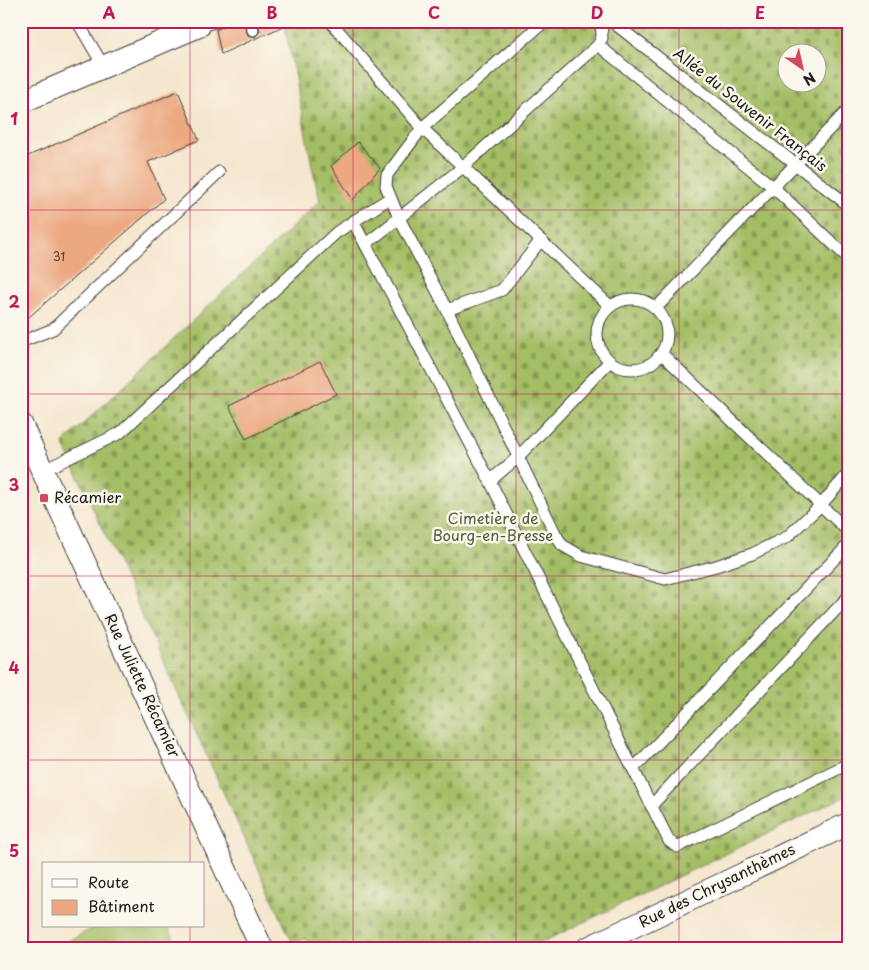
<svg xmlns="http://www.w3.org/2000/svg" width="869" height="970" font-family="'Playpen Sans',sans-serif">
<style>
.cemetery{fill:url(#cemetery-stones);stroke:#606d40;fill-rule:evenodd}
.park{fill:#a4be65;stroke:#606d40}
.building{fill:#eca881}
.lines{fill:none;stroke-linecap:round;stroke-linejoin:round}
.service-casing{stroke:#3d3a37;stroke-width:13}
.minor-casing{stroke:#3d3a37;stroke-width:24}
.service{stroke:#fff;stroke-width:11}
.minor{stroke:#fff;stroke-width:22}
.grid{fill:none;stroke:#c2185b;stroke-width:1;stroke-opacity:0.55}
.poi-dot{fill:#d1495b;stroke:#fbf7ec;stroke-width:2}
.labels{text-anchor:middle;stroke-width:5;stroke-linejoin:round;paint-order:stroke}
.number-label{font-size:12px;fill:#503f35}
.street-label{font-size:15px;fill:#1c1c1c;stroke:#fbf7ec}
.poi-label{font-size:15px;fill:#1c1c1c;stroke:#fbf7ec;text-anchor:start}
.park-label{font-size:15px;fill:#525d39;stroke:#fbf7ec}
.neatline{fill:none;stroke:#c2185b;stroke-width:2}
.grid-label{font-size:16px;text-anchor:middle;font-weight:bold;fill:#c2185b}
</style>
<defs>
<pattern id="cemetery-stones" width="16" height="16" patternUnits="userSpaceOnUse" patternTransform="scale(1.25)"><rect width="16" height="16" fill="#a4be65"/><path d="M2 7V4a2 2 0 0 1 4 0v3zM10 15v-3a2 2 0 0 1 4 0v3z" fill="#859a52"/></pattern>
</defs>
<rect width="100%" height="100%" fill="#fbf7ec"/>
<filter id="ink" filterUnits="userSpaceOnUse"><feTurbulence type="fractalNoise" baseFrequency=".02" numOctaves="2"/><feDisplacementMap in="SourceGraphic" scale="10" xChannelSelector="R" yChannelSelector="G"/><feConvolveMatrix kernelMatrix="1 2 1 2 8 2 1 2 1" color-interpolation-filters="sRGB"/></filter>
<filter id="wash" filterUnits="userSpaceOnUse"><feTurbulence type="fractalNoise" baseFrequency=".0096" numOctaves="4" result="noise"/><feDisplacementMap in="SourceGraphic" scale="20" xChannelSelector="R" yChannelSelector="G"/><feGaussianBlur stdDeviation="1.12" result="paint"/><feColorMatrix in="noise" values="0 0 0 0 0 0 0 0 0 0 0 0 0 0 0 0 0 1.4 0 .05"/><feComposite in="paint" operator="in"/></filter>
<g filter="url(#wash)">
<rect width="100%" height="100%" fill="#f5e7cf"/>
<!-- cemetery -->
<path class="cemetery" d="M284,21H848V795L528,949H311L306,938L293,944L63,443L320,201L312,166ZM786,52H816V82H786Z"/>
<!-- park -->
<path class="park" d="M97,926H168L179,949H53Z"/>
<g id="blocks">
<!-- building -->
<path class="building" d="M258,21H295L221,54L216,30L226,25L243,22L248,35L255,37L260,31Z
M178,91L199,140L148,162L164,199L21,324V159Z
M358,142L380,168L353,200L331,166Z
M320,361L336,394L246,439L229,406Z"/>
</g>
</g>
<g filter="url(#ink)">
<use href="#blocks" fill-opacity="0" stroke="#3d3a37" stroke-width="1"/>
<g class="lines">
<defs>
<path id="service" d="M77,21L104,67
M250,21L253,30
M330,21L422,128L610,306
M601,21L602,38L598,45L463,167L399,218L447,310L555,533L562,545L581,556L665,579L716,566L752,554L787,537L820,506L848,474
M611,21L848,205
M199,26L220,21
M598,45L773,187L848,258
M353,221L490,481L669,841L677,847L848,764
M366,244L399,218L386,186L387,175L422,128L545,21
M597 334a35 35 0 1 1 70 0a35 35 0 1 1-70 0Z
M656,308L848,110
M447,310L502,290L541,240
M21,342L53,329L219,172
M661,353L848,531
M42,471L120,433L337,232L390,198
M490,481L517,458L610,361
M633,769L848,545
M651,806L848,597"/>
<path id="minor" d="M21,102L199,26
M21,424L262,949
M586,949L848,824"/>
</defs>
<!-- service casing -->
<use href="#service" class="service-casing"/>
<!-- minor casing -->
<use href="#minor" class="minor-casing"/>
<!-- service -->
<use href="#service" class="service"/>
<!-- minor -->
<use href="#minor" class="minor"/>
</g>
</g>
<!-- grid -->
<path class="grid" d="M190,21V864M353,21V949M516,21V949M679,21V949M21,210H848M21,394H848M21,576H848M21,760H848M190,926V949"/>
<!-- markers -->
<rect class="poi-dot" x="39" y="493" width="10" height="10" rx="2.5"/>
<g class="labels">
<!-- number labels -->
<g class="number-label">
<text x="59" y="261">31</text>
</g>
<!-- street labels -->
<g class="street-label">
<text transform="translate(750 110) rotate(38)" y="5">Allée du Souvenir Français</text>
<text transform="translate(142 686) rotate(65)" y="5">Rue Juliette Récamier</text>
<text transform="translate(717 886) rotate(-26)" y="5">Rue des Chrysanthèmes</text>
</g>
<!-- poi labels -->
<g class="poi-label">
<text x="54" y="503">Récamier</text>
</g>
<!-- park labels -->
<g class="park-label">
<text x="493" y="524">Cimetière de<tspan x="493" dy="17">Bourg-en-Bresse</tspan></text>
</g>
</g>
<!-- margin -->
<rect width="869" height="970" fill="none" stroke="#fbf7ec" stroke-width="55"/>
<!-- legend -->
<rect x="42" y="862" width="162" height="65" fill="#fbf7ec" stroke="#a29f99"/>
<rect x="52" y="879" width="25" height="8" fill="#ffffff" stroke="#a29f99"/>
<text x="88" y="888" font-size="15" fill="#1c1c1c">Route</text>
<rect x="52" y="900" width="25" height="15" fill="#eca881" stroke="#a29f99"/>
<text x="88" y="912" font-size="15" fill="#1c1c1c">Bâtiment</text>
<!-- north arrow -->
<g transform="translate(802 68) rotate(146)"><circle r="24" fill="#fbf7ec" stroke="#a29f99"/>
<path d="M0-4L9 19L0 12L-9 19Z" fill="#d1495b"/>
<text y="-8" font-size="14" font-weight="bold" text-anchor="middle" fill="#1c1c1c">N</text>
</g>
<rect x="28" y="28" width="814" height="914" class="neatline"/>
<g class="grid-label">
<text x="109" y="19">A</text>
<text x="272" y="19">B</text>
<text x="434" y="19">C</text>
<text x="597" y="19">D</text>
<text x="760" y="19">E</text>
<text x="14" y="125">1</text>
<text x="14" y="308">2</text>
<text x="14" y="491">3</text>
<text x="14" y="674">4</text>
<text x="14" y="857">5</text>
</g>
</svg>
